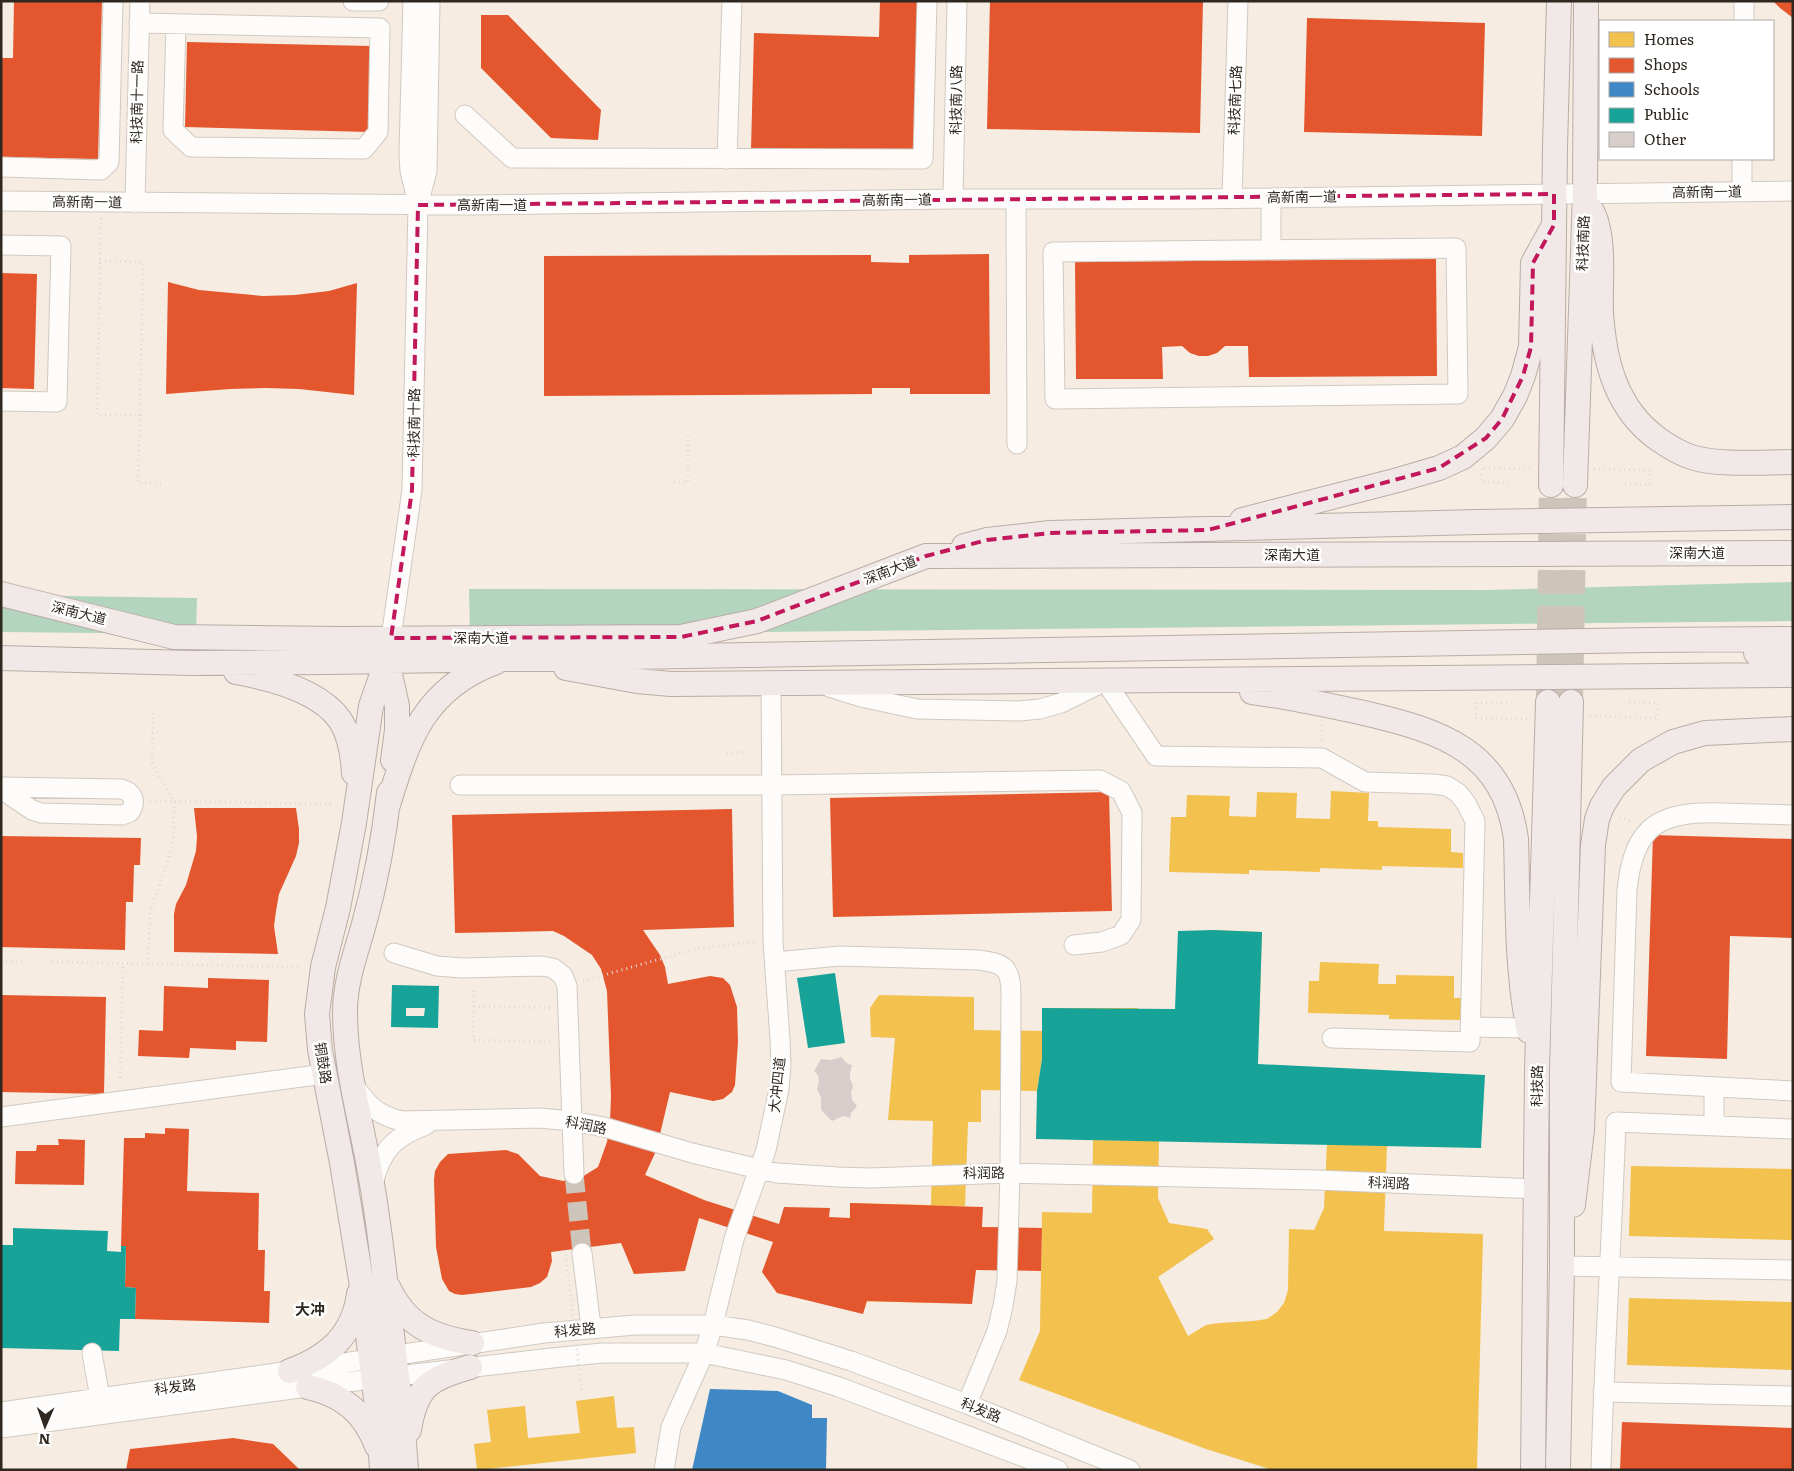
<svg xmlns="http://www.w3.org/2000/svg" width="1794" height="1471" font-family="Literata,'Noto Sans SC',serif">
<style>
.forest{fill:#b3d5bf}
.homes{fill:#f2c14e}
.shops{fill:#e4572e}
.schools{fill:#3f88c5}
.public{fill:#17a398;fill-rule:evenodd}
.building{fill:#d7cecc}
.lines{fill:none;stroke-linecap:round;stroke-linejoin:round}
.minor-tunnel{stroke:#cec5ba;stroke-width:19;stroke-dasharray:19 9;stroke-linecap:butt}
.major-tunnel{stroke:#cec5ba;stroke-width:24;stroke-dasharray:24 12;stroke-linecap:butt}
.minor-casing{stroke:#d1c9c1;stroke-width:21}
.major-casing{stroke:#baaca6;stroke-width:26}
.path{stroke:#dedcd8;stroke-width:3;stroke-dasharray:1 4;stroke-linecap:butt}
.minor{stroke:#fefcfa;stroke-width:19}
.major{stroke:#f1e9e8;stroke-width:24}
.path-bridge{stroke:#dedcd8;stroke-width:3;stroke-dasharray:1 4;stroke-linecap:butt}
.marked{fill:none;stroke:#c2185b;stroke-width:4;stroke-dasharray:10 6;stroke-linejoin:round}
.labels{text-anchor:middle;stroke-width:5;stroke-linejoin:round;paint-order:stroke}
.street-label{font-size:14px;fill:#2e2820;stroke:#fff}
.neighbourhood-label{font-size:15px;font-weight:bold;fill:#2e2820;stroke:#fff}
</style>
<rect width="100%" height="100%" fill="#f6ece1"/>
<!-- forest -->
<path class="forest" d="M1793,582V621L470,635L469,589L1487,590Z
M1,595L197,598L196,634L1,632Z"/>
<!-- homes -->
<path class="homes" d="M1331,791L1369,793L1368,821H1378V827L1451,829V852L1463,853V868L1382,866V870L1320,868V872L1249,870V874L1169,872L1171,817H1186L1187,795L1230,796L1229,816L1256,817L1257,792L1297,793L1296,818L1330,819Z
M1213,930L1262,932L1259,1025L1205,1022Z
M1320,962L1379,964L1378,984H1396V975L1454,976V998H1465L1464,1020L1389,1019V1015L1308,1013L1309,981H1319Z
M879,995L974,997V1030L1042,1031V1008H1138L1137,1067L1042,1059L1037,1091L981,1090V1122H968L965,1206H946L944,1303L848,1301L850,1203L931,1205L933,1121L888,1120L895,1038L871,1037L870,1008Z
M1371,1073L1481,1095L1480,1140L1371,1137Z
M1182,1089L1303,1092L1302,1143L1181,1141Z
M1093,1140L1159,1141L1158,1198L1169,1223L1207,1229L1214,1239L1158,1277L1188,1336L1206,1325L1219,1323L1253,1321L1267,1319L1277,1312L1284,1303L1288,1290L1289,1229L1314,1230L1324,1208L1327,1144L1387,1146L1384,1231L1483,1234L1477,1470H1273L1206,1449L1019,1380L1040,1331L1042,1212L1092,1213Z
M604,1165H614L645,1175L704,1200L691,1246L679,1260L634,1274L598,1182L596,1174L598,1167Z
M1631,1166L1793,1169V1240L1629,1236Z
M1629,1298L1793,1302V1370L1627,1365Z
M614,1396L617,1428L634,1427L636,1453L477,1470L474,1444L491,1442L487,1410L525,1406L528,1438L580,1433L576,1401Z
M233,1438L256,1461L273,1444L300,1470H207L205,1467Z"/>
<!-- shops -->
<path class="shops" d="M14,1H102L98,159L1,157V58H13Z
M880,1H918L914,153L751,149L754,33L879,37Z
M990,1H1203L1200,133L987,129Z
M1773,1H1793V18L1780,8Z
M481,15H508L601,110L598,140L551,138L481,68Z
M1307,18L1485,23L1482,136L1304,132Z
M187,42L371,46L369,132L185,127Z
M989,254L990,394H910V388H872V394L544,396V256L871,255V262L909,263V255Z
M1436,259L1437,376L1249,377L1248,346H1225L1217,353L1208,356H1199L1190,353L1182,346L1162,347L1163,379H1076L1075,262Z
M1,273L37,274L34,389L1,388Z
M168,282L199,290L263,296L295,295L329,291L357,283L354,395L299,389L266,388L230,389L166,394Z
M1109,792L1112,911L833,917L830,798Z
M194,808H296L299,829V843L296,856L279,894L276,911L274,926L278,954L174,952V914L176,904L186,885L196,851L197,836Z
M732,809L734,927L643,930L660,955L665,967L668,984L710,976L723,978L730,985L737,1007L738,1042L735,1085L732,1092L723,1099L713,1101L670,1092L656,1151L645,1175L704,1200L779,1224L784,1207L830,1208L829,1217L850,1218V1203L983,1207L982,1227L1042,1228L1041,1271L976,1270L972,1304L867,1301L863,1314L777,1293L762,1272L773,1242L699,1218L685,1271L634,1274L621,1243L551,1252L552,1261L547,1277L540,1283L531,1287L462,1295L455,1294L449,1291L442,1279L436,1247L434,1180L435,1171L440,1162L448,1154L506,1150L518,1154L540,1176L563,1181L582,1177L598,1167L607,1142L610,1123L611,1096L607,991L601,969L592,955L564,936L553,931L455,933L452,815Z
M1653,835L1793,839V938L1730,936L1727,1059L1646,1056Z
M1,836L141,838L140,865H134L133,902H126L125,950L1,947Z
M208,978L269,980L267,1042L236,1041V1050L190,1048L189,1058L138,1056L139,1030L163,1031L164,986L208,988Z
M1,995L106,997L104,1094L1,1092Z
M165,1128L189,1129L187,1191L259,1193L258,1250H265L264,1291H270L269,1323L135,1319L136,1288L125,1287L126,1246H121L124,1138H145V1133L165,1134Z
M58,1139L85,1140L84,1185L15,1184L16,1151H36L37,1145H59Z
M1622,1422L1793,1428V1470H1620Z
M233,1438L273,1444L300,1470H126L130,1449Z"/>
<!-- schools -->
<path class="schools" d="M710,1389L778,1391L812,1405V1418H827L826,1470H692Z"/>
<!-- public -->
<path class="public" d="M1213,930L1262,932L1258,1064L1485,1075L1481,1148L1036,1139L1037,1091L1042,1059V1008L1175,1009L1178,931Z
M835,973L845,1043L808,1048L797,978Z
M392,985L439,986L438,1028L391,1027ZM406,1008H425L424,1016H406Z
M13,1228L108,1231L107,1251L121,1252V1246H126L125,1287L136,1288L135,1319H120L119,1351L1,1348V1245H13Z"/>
<!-- building -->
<path class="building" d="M841,1057L848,1064L852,1065L850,1073V1079L853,1086L851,1093L852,1100L857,1106L851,1113L850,1118L843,1116L832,1121L821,1110V1098L817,1089L819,1081L818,1075L814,1071L821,1059L831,1060Z"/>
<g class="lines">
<!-- minor-tunnel -->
<path class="minor-tunnel" d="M574,1174L582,1253"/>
<!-- major-tunnel -->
<path class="major-tunnel" d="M1548,702L1551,485
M1571,702L1575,485"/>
<defs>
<path id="minor" d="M353,1H379
M413,1L409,153L410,171L418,204
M1744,21V1
M139,23L380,28L378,132L364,149L191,147L173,130L176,24
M465,115L512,158L923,159L927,1
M727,159L732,1
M1,167L101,170L109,162L113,1
M1742,191V159
M1232,198L1238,1
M953,199L957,1
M1016,199L1017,444
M1,201L472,205L953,199H1187L1793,191
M135,203L140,1
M1,245L61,246L57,402L1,401
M1456,248L1458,394L1055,399L1053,252Z
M1271,250V198
M391,638L412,490L418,205L427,171L430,1
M829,687L861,697L917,709L1019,711L1040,709L1061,703L1105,681L1156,756L1322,758L1365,782L1433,784L1447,786L1458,793L1466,803L1475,821L1470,1042L1332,1038
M460,785H772L1100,780L1121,791L1132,813L1131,920L1121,935L1102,942L1074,945
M1,787L121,789C133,792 137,801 130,812L122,815L41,813L32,810L1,789
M1793,815C1770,814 1747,814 1724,813C1661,811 1634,823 1627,890L1621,1082L1793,1091
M394,953L437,966L462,968L541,966L553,968L563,976L567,986L574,1174
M775,962L840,956L978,960C1003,963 1011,966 1011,994L1010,1173L1007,1281L1003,1306L997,1331L967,1404
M1470,1027L1528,1028
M353,1084C368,1105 376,1115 402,1121L539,1118L572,1121L604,1127L692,1153L759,1169L777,1173L838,1177L870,1178L1010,1173L1317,1180L1537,1189
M1714,1088V1126
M1,1117L324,1074
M373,1184C381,1151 393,1137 426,1125
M582,1253L591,1327
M1562,1266L1793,1270
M92,1353L100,1398
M1603,1392L1793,1396
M1,1412L290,1371L544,1333L635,1325H713L748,1330L775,1337L851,1361L967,1404L1130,1470
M1,1428L338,1383L552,1358L602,1353H704L786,1370L839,1387L1058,1470
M664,1470L671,1427L704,1353L713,1325L734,1239L766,1150L779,1089L781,1065L780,1039L773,941L771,683
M1601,1470C1604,1354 1612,1238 1616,1122L1793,1129"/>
<path id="major" d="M1590,208C1593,213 1596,219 1597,225C1604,250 1600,286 1601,312C1604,361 1616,409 1658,439C1668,446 1679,453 1691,457C1719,466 1763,462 1793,462
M1551,485L1555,147L1559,1
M1575,485L1585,193L1586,1
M1242,520L1398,480L1439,468L1463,457L1486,438L1502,419L1515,396L1523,376L1531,347L1533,263L1554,225
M964,546L987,540L1050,533L1478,522L1793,517
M1,594L174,637L341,639L681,637L757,621L926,556L1793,553
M1756,653L1793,657
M1,658L191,663L327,662L1648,640L1793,639
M387,660L397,706V730L393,760
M566,668L637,681L671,684L1793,675
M236,672C269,678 320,691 340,720C350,735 353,755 354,773
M1252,692C1290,697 1327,705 1364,713C1441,731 1504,751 1516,839C1518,903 1516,968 1529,1031
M389,793C384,837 376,881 364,924C356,953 345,981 345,1012C345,1070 363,1127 372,1184C380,1229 384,1274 390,1319C396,1369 403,1419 406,1470
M387,808C408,740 423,689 496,662
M1573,1205L1582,1130L1593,845L1597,819L1602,806L1614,787L1641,760L1673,742L1705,733L1793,729
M388,1287C406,1325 432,1337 472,1343
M290,1371C328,1357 353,1336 359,1294
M308,1387C343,1395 364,1412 377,1446
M409,1430C416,1386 429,1379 470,1367
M382,1470L378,1415L361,1280L342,1163L320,1050L317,1014L323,967L338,908L354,823L371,706L387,660L389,647
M1533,1470L1537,1069L1548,702
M1558,1470L1562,1266V1072L1571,702"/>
</defs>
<!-- minor casing -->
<use href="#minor" class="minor-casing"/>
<!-- major casing -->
<use href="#major" class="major-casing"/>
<!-- path -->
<path class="path" d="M101,218L97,415H140L138,483H162
M100,261L143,262L140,415
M1594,469L1650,470V485L1621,484
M674,482H688V429
M1509,483L1481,482V468L1530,469
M1507,703H1477L1476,718L1528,719
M1590,716L1657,718L1658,703L1628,702
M152,733H162
M1322,741V725
M727,753L748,752
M150,801L333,804
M1620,816L1632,822
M1,961L22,962
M52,962L298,967
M148,964L150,912L173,845L174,801L152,763L153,712
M583,981L699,948L756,942
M474,991L473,1040L551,1042
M474,1006L550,1008
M120,1083L123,964"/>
<!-- minor -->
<use href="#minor" class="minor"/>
<!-- major -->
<use href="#major" class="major"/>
<!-- path-bridge -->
<path class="path-bridge" d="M565,1250L582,1393"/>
</g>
<!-- marked area -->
<path class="marked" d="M1554,194V225L1533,263L1531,347L1523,376L1502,419L1486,438L1439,468L1208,530L1050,533L987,540L926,556L757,621L681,637L391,638L412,490L418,205Z"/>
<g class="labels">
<!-- street labels -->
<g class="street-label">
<text transform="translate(956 100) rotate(-89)" y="5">科技南八路</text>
<text transform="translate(1235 100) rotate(-88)" y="5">科技南七路</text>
<text transform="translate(137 102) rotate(-89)" y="5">科技南十一路</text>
<text transform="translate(1707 192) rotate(-1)" y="5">高新南一道</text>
<text transform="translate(1302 197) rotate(-1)" y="5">高新南一道</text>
<text transform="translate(897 200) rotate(-1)" y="5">高新南一道</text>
<text transform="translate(87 202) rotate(1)" y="5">高新南一道</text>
<text x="492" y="210">高新南一道</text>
<text transform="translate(1583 243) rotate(-88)" y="5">科技南路</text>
<text transform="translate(414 423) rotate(-89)" y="5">科技南十路</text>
<text x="1697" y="558">深南大道</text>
<text x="1292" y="560">深南大道</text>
<text transform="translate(890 570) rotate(-21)" y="5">深南大道</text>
<text transform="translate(79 613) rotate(14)" y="5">深南大道</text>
<text x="481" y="643">深南大道</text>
<text transform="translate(323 1063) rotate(81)" y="5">铜鼓路</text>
<text transform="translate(777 1085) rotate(-84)" y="5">大冲四道</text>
<text transform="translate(1537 1086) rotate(-89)" y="5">科技路</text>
<text transform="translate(586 1125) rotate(11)" y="5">科润路</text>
<text transform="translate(984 1173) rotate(-1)" y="5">科润路</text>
<text transform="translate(1389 1183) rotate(2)" y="5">科润路</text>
<text transform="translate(575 1330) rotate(-6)" y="5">科发路</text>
<text transform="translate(175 1387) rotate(-8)" y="5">科发路</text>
<text transform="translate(981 1410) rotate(22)" y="5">科发路</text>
</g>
<!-- neighbourhood labels -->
<g class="neighbourhood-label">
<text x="310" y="1315">大冲</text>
</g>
</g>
<!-- border -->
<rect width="1794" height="1471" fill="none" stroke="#2e2820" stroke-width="5"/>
<!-- legend -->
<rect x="1599" y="20" width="175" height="140" fill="#ffffff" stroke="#aba9a6"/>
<rect x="1609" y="32" width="25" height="15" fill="#f2c14e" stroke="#aba9a6"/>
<text x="1644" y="45" font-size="15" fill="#2e2820">Homes</text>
<rect x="1609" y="58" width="25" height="15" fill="#e4572e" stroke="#aba9a6"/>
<text x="1644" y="70" font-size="15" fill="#2e2820">Shops</text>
<rect x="1609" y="82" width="25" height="15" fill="#3f88c5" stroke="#aba9a6"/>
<text x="1644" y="95" font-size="15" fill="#2e2820">Schools</text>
<rect x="1609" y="108" width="25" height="15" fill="#17a398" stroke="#aba9a6"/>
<text x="1644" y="120" font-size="15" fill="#2e2820">Public</text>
<rect x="1609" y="132" width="25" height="15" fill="#d7cecc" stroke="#aba9a6"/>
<text x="1644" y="145" font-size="15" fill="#2e2820">Other</text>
<!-- north arrow -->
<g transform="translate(45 1426) rotate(182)" stroke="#ffffff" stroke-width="4" paint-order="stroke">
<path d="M0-4L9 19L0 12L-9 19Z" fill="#2e2820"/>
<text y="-8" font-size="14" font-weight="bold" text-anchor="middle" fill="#2e2820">N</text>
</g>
</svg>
